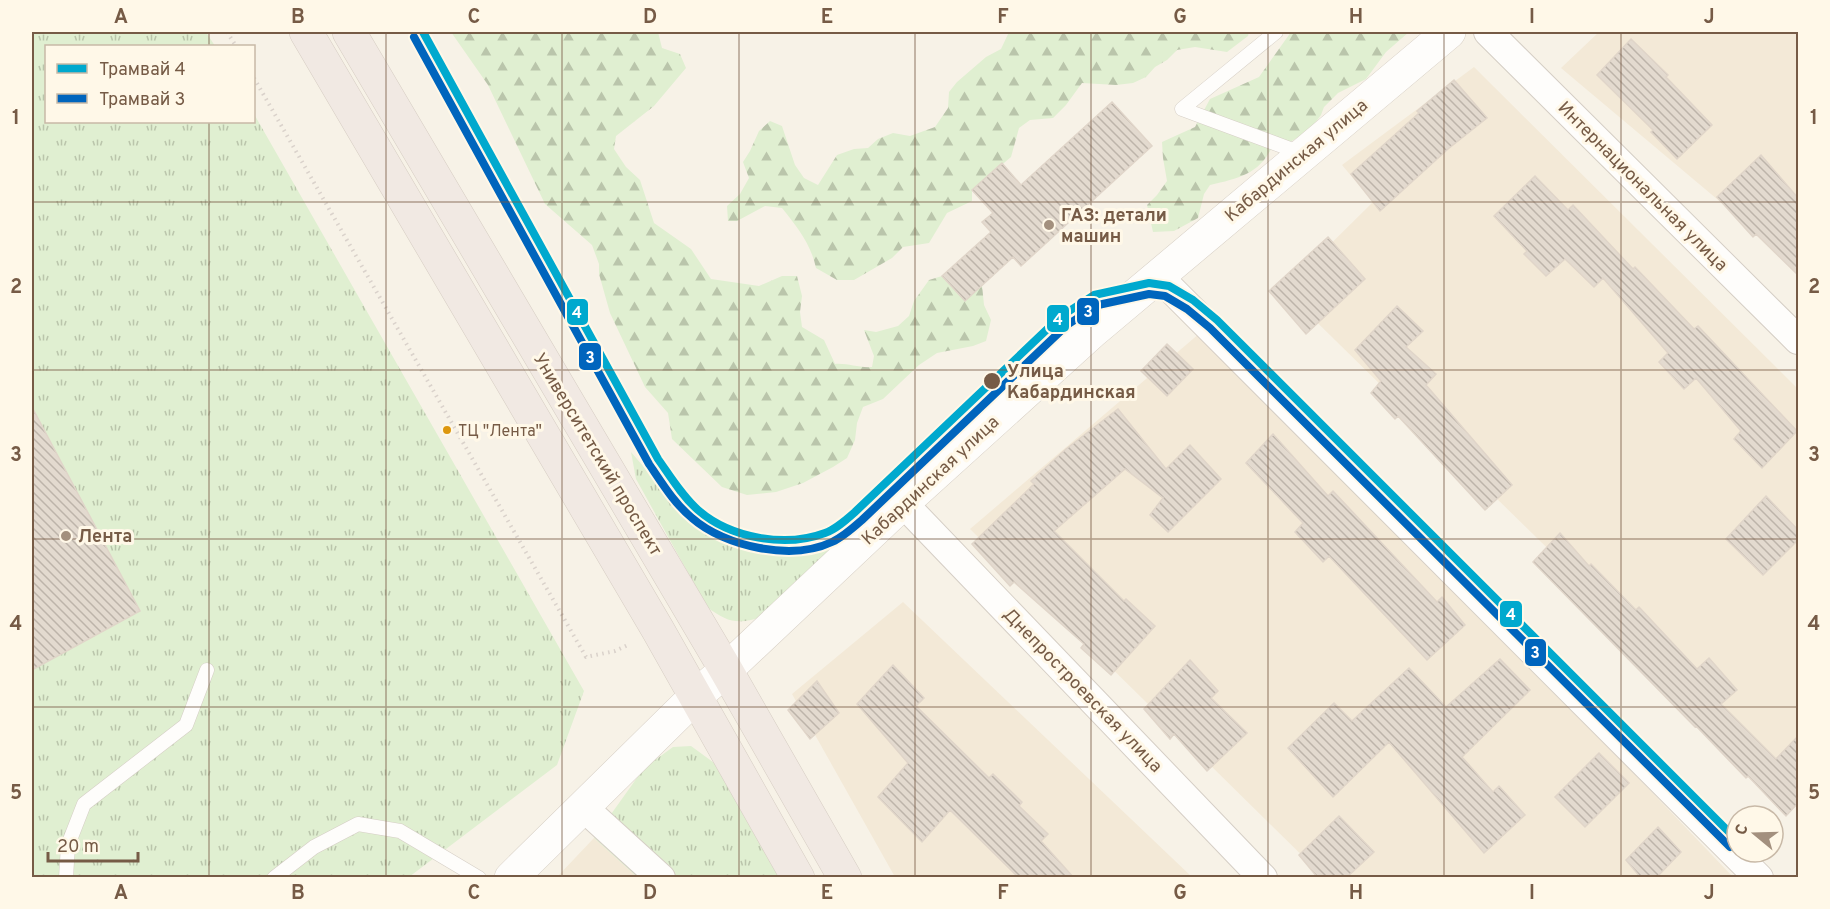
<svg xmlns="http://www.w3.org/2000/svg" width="1830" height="909" font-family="Overpass,sans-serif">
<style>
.residential{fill:#f3e9d7}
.grass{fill:url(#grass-tufts)}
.forest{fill:url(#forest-firs)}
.building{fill:url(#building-back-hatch);stroke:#e0d5c9;stroke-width:1.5}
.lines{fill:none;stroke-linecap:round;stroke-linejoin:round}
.lane-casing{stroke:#d5cec5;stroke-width:15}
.street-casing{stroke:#d5cec5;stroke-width:30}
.secondary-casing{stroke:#d6cec4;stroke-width:34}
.highway-casing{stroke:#d6cdc3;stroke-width:34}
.path{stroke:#dad2cb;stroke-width:4;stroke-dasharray:1.5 4.5;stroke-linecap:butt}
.lane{stroke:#fefdfb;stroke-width:14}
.street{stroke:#fefdfb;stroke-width:28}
.secondary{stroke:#fefdfb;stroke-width:33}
.highway{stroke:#f1e9e3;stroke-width:33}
.tram-1-casing{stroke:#fff8e8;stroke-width:12}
.tram-2-casing{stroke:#fff8e8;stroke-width:12}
.tram-1{stroke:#00a9ce;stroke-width:8}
.tram-2{stroke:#0065bd;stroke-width:8}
.grid{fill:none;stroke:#765b46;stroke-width:1.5;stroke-opacity:0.55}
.poi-dot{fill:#a3907e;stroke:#fff8e8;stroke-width:2}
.stop-dot{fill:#765b46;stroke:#fff8e8;stroke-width:2}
.bus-dot{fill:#dd970e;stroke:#fff8e8;stroke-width:2}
.labels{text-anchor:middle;stroke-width:6;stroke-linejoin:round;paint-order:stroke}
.bus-label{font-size:16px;fill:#765b46;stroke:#fff8e8;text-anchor:start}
.street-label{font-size:18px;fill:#765b46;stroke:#fff8e8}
.poi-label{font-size:18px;font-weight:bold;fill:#765b46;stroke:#fff8e8;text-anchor:start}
.stop-label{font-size:18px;font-weight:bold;fill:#765b46;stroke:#fff8e8;text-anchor:start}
.line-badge{stroke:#fff8e8;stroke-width:2}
.badge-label{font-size:16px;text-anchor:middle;font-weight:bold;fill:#fff}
.neatline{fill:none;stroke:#765b46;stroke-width:2}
.grid-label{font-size:20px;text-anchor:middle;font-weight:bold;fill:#765b46}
</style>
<defs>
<pattern id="grass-tufts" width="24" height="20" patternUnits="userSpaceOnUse" patternTransform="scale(1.5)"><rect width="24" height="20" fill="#e0efd1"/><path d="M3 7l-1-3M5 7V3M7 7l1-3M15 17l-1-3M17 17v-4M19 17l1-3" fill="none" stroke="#bac5ab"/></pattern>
<pattern id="forest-firs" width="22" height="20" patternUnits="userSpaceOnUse" patternTransform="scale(1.5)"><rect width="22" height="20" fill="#e0efd1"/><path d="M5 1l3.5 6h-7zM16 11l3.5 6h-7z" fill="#bac5ab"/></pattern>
<pattern id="building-back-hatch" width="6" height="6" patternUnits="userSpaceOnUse" patternTransform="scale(1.5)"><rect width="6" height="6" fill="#e3dacf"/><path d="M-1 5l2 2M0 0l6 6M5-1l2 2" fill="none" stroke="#bdb4aa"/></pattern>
</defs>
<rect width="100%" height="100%" fill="#f7f2e7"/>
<!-- residential -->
<path class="residential" d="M1599,32H1798V267L1561,68Z
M1474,67L1798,389V794L1284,290L1373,202L1342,165Z
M1207,327L1733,877H1324L970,529Z
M903,602L1192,877H895L792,694Z
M594,838L637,877H557Z"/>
<!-- grass -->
<path class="grass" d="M32,32H206L215,46H46V122H254V114L584,691L557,765L409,877H32Z
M631,452L691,522L710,534L741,546L765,551L817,548L852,538L764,616C739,625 728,623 707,607L636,479Z
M691,746L717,765L780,877H637L594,838L644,768L673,747Z"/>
<!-- forest -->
<path class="forest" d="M451,32H658L662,48L680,54L686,68L654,106L616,136L614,149L626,167L640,180L654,223L691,249L711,279L759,286L782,276H797L802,296L800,312L802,327L824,340L835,364C848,363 858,368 872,367L874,356L864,330L876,332L898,326L909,316L914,301L929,280L942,276L965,301L982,285L984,305L991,320L986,341L973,346L937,353L919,365L883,399L863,407L857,423L855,440L847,458L833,467L803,483L776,492L747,495L722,487L672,439L668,413L645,387L610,313L599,274V264L592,245L545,204L488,85Z
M1009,32H1249L1248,36L1227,52L1195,47L1177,50L1167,60L1155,67L1146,77L1133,83L1116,85L1082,83L1066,105L1053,118L1030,120L1019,128L1011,157L972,190V201L947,213L929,243L903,247L892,258L854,280H837L816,268C811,244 797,227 782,208L765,206L737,221H728L727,206L740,194L749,178L743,162L750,151L759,131L770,121L782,126L795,165L804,178L818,185L837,155L854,149L868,148L878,139L893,133L910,136L935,127L948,108L949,92L957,82L986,57L1001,49Z
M1291,32H1409L1386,52L1366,79L1338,93L1324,107L1321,115L1309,131L1290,142L1273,145C1260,174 1239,178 1210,185L1204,194L1198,218L1174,231L1153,232L1147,205L1157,195L1167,181L1163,158L1162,142L1195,127L1210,99L1259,77Z"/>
<!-- building -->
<path class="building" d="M1631,39L1668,75L1666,77L1712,125L1677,159L1651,132L1653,130L1597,75Z
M1454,80L1487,118L1448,149L1380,211L1351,174L1419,113L1417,111Z
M1112,102L1152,146L1021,266L1013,257L965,301L942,276L991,232L982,222L993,213L972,190L1002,163L1021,185Z
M1761,155L1798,198V275L1756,234L1753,237L1717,197Z
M1535,176L1568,210L1573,205L1633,269L1635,267L1694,329L1698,326L1797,431L1762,468L1734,439L1741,431L1696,378L1684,389L1659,362L1668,353L1603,278L1594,287L1565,259L1546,276L1524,254L1527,251L1494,216Z
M1328,237L1365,279L1306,334L1269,291Z
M1397,306L1423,331L1406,347L1436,374L1426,385L1512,485L1485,510L1398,416L1395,419L1371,393L1381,381L1355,350Z
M1167,344L1193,369L1167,396L1141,371Z
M32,407L140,611L32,670Z
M1118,409L1166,469L1190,445L1221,479L1168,532L1150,515L1163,498L1125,469L1054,531L1124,601L1126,599L1155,626L1111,675L1081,648L1084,644L1014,582L1010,586L972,544L1034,484L1031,481L1066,449Z
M1273,434L1328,496L1333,491L1437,602L1442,597L1465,625L1427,660L1329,556L1323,562L1295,532L1303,523L1246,463Z
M1766,496L1798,530V540L1763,575L1726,539Z
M1560,533L1589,566L1591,564L1636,610L1639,607L1697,669L1709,658L1737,690L1721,704L1776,759L1798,736V803L1786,816L1748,776L1746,778L1696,726L1695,727L1533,562Z
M1500,659L1530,690L1462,757L1493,792L1499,786L1525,815L1484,853L1389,742L1333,797L1288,748L1334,703L1352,721L1409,668L1446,707Z
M1190,660L1218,691L1211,698L1247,733L1207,771L1174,734L1170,739L1144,709Z
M893,665L924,698L916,706L989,778L993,774L1022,802L1019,806L1048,834L1041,841L1074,878H1019L950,810L922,842L878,797L908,763L857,704Z
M817,681L839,713L810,739L788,710Z
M1599,753L1629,783L1585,827L1555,797Z
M1339,816L1374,852L1346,878H1318L1299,855Z
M1658,827L1681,852L1656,878H1641L1626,860Z"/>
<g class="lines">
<defs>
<path id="lane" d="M1276,32L1182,109L1301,153
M66,878L68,845L84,804L186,725L207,670
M274,878L314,847L358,824L400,831L479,878"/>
<path id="street" d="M1488,32L1798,340
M1157,275L1759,878
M903,503L1263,878
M583,807L661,878"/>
<path id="secondary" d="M511,878L696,696L726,670L903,503L1093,331L1449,32"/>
<path id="highway" d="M306,32L658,630L798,878
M349,32L726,670L845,878"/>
</defs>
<!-- lane casing -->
<use href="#lane" class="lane-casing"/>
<!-- street casing -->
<use href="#street" class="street-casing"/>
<!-- secondary casing -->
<use href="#secondary" class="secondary-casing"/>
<!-- highway casing -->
<use href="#highway" class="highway-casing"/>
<!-- path -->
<path class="path" d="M227,32L236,46
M254,78L586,657L615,651L630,644"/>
<!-- lane -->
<use href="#lane" class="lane"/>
<!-- street -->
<use href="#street" class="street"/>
<!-- secondary -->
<use href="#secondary" class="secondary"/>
<!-- highway -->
<use href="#highway" class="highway"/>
<defs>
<path id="tram-1" d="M423,32L658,459C670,476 682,496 698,510C730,538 785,548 825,533C836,529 846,520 855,512L1060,317L1094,295L1149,283L1169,286L1193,300L1217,320L1737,840"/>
<path id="tram-2" d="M414,37L649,464C662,483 674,503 692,518C725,547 792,561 832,542C843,537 853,528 862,520L1067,325L1098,305L1149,294L1165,296L1187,309L1210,328L1730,847"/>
</defs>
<!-- tram-1 casing -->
<use href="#tram-1" class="tram-1-casing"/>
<!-- tram-2 casing -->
<use href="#tram-2" class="tram-2-casing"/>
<!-- tram-1 -->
<use href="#tram-1" class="tram-1"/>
<!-- tram-2 -->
<use href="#tram-2" class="tram-2"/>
</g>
<!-- grid -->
<path class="grid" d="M209,32V46M386,32V878M562,32V878M739,32V878M915,32V878M1091,32V878M1268,32V878M1444,32V878M1621,32V878M209,122V878M32,202H1798M32,370H1798M32,539H1798M32,707H1798"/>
<!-- markers -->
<g class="poi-dot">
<circle cx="1049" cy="225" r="6"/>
<circle cx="66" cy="536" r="6"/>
</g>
<circle class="stop-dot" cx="992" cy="381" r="9"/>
<circle class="bus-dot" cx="447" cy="430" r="5"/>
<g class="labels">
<!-- bus labels -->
<g class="bus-label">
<text x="458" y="436">ТЦ "Лента"</text>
</g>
<!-- street labels -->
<g class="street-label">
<text transform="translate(1296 160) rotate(-40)" y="6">Кабардинская улица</text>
<text transform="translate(1643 186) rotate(45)" y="6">Интернациональная улица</text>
<text transform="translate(598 454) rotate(59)" y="6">Университетский проспект</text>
<text transform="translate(930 480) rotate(-43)" y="6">Кабардинская улица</text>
<text transform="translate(1083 690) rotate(46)" y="6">Днепростроевская улица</text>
</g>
<!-- poi labels -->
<g class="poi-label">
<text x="1061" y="221">ГАЗ: детали<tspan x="1061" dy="21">машин</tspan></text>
<text x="78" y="542">Лента</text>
</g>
<!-- stop labels -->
<g class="stop-label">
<text x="1007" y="377">Улица<tspan x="1007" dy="21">Кабардинская</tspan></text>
</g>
</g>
<g class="line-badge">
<rect x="1076" y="297" width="24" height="29" rx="6" fill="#0065bd"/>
<rect x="566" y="298" width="23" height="28" rx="6" fill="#00a9ce"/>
<rect x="1046" y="304" width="24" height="29" rx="6" fill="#00a9ce"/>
<rect x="578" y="342" width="24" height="29" rx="6" fill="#0065bd"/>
<rect x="1499" y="600" width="24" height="28" rx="6" fill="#00a9ce"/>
<rect x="1524" y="638" width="23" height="29" rx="6" fill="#0065bd"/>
</g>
<g class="badge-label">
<text x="1088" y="317">3</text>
<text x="577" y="318">4</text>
<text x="1058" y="325">4</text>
<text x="590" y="363">3</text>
<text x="1511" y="620">4</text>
<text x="1535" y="658">3</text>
</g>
<!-- border -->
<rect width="1830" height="909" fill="none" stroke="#fff8e8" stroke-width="66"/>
<!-- legend -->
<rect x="45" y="45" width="210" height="78" fill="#fff8e8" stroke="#c8b9a7" stroke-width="1.5"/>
<rect x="57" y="64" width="30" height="9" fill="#00a9ce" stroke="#c8b9a7" stroke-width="1.5"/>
<text x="99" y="75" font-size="18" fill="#765b46">Трамвай 4</text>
<rect x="57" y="94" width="30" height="9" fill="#0065bd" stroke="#c8b9a7" stroke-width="1.5"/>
<text x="99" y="105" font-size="18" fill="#765b46">Трамвай 3</text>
<!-- north arrow -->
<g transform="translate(1755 834) rotate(289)"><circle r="28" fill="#fff8e8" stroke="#c8b9a7" stroke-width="1.5"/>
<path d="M0-4.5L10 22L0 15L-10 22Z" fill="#a3907e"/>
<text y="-9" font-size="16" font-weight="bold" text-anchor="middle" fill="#765b46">С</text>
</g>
<!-- scale -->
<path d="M48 852v9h90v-9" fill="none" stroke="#765b46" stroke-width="3"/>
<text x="57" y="852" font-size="18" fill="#765b46" stroke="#fff8e8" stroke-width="4.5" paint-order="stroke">20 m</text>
<rect x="33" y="33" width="1764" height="843" class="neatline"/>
<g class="grid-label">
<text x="121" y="23">A</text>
<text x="298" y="23">B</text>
<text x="474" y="23">C</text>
<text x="650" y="23">D</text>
<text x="827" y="23">E</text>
<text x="1003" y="23">F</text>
<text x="1180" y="23">G</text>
<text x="1356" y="23">H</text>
<text x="1532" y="23">I</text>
<text x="1709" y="23">J</text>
<text x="16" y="124">1</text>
<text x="1814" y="124">1</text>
<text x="16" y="293">2</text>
<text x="1814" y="293">2</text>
<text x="16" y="461">3</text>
<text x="1814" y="461">3</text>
<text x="16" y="630">4</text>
<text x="1814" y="630">4</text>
<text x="16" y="799">5</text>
<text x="1814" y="799">5</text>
<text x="121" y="899">A</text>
<text x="298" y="899">B</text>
<text x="474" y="899">C</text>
<text x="650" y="899">D</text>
<text x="827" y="899">E</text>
<text x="1003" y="899">F</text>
<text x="1180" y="899">G</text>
<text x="1356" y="899">H</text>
<text x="1532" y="899">I</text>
<text x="1709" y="899">J</text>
</g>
</svg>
